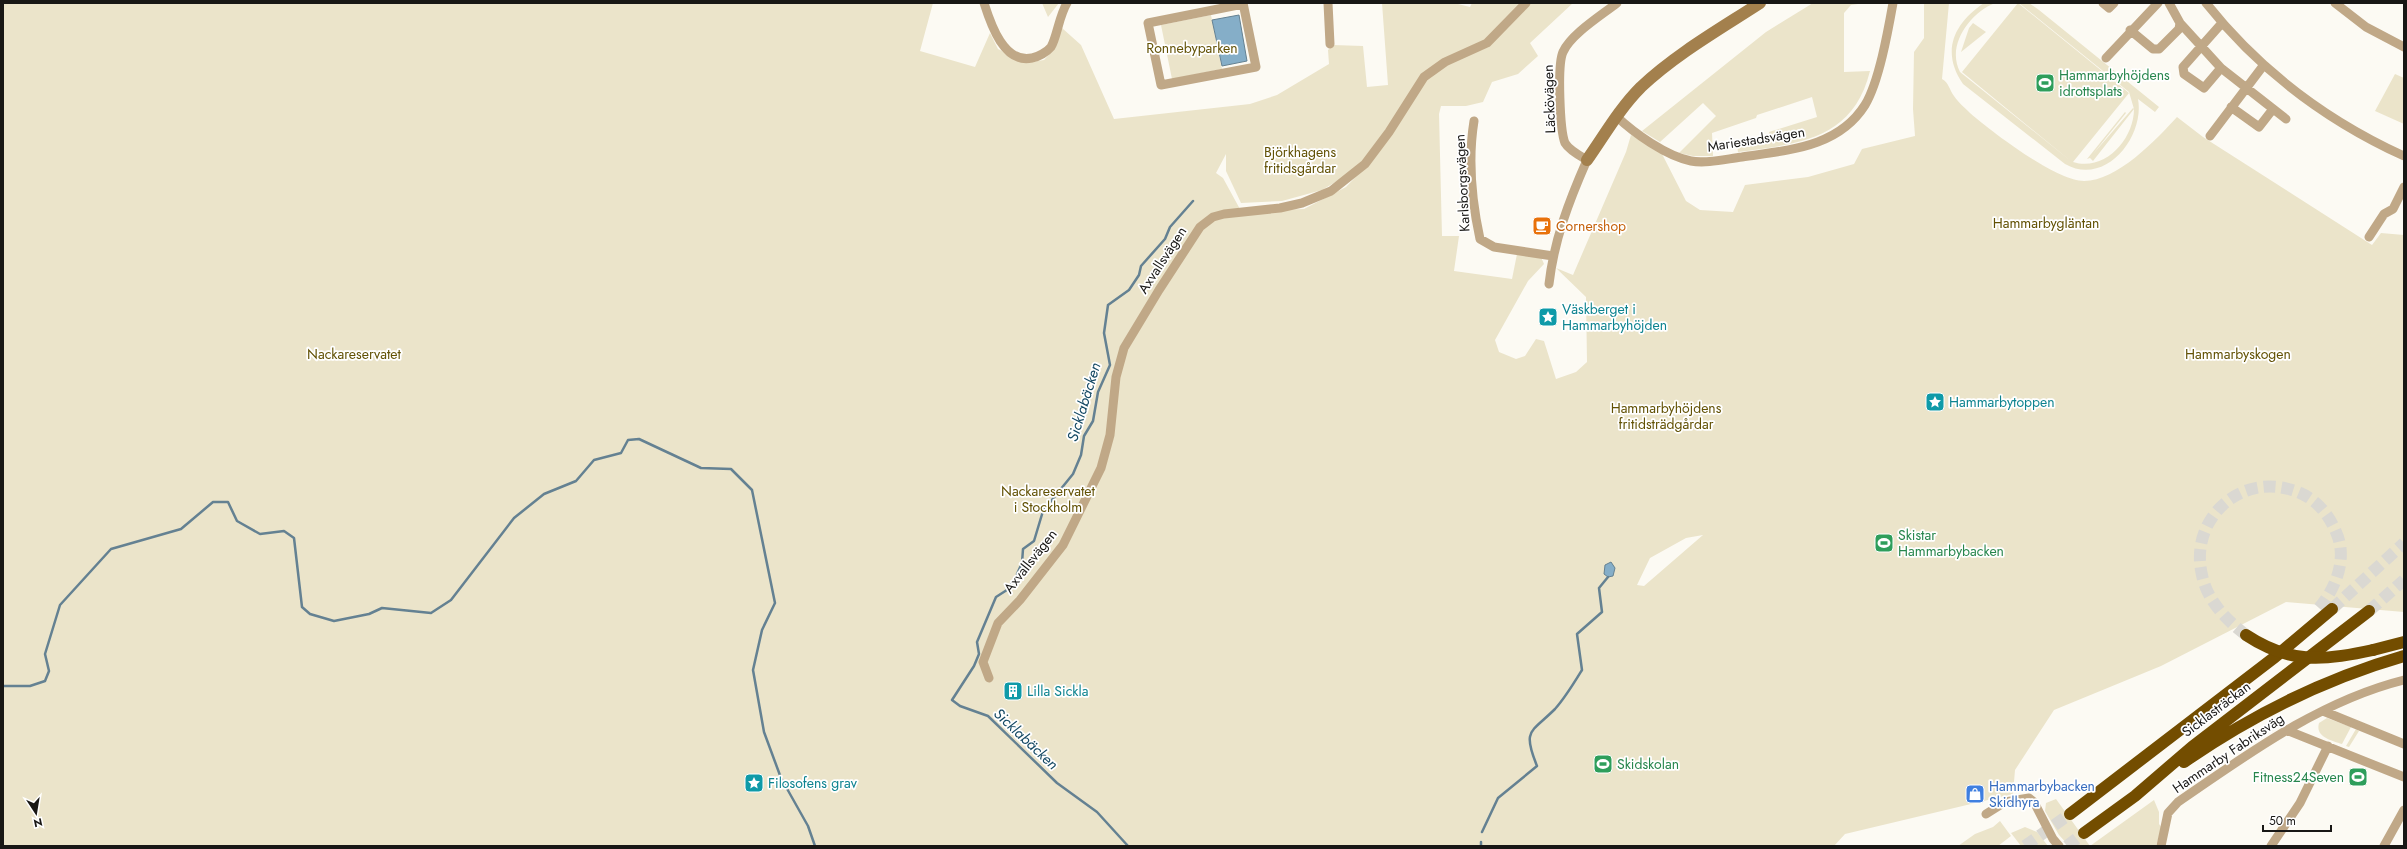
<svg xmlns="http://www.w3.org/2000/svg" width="2407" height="849" font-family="Jost,sans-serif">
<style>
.green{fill:#ebe4ca;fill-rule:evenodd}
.water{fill:#85aec8;stroke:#648192}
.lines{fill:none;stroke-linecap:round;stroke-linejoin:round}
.stream{stroke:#648192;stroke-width:2.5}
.highway-tunnel{stroke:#dad8d2;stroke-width:12;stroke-dasharray:12 6;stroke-linecap:butt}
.street{stroke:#c0a887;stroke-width:9}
.secondary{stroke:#a3804d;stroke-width:12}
.highway{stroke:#734d00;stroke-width:12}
.highway-bridge{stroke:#734d00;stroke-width:12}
.labels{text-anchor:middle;stroke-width:3.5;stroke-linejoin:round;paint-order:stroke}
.park-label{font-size:14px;fill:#625104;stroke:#fff}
.leisure-label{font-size:14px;fill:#27864d;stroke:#fff;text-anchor:start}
.street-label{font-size:14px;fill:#181715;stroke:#fff}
.food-label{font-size:14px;fill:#c56008;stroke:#fff;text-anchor:start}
.culture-label{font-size:14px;fill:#0d838f;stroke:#fff;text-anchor:start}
.shop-label{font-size:14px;fill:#366cbe;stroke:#fff;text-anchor:start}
.water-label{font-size:15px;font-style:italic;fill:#134863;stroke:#fff}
</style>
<rect width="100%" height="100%" fill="#fcfaf3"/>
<!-- green -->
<path class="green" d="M3,3H933L920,51L975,67L990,33L998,49L1025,63L1044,60L1054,49L1062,28L1081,45L1114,119L1250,104L1277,95L1329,64L1328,50L1333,45L1363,46L1367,87L1388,85L1382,3H1454L1470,7L1472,3H1573L1530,43L1538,56L1518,74L1492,82L1483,102L1466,106H1441L1439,114L1442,236H1459L1454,271L1512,279L1517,254L1541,257L1544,264L1528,281L1495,340L1499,352L1516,359L1525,356L1536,339L1544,341L1556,379L1576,372L1587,362L1586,297L1556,268L1573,275L1626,152L1631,135L1660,150L1686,201L1700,210L1733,212L1745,185L1808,177L1854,164L1862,149L1915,136L1913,109L1914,52L1924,38V3H1949L1942,79C1949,83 1949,89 1954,96C1958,102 1965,108 1970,113C1992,132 2056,181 2084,181C2117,181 2156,140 2177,117L2203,137L2372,245L2381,233L2404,235V612L2286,602L2161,666L2054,710L2015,770L2013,794L1845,834L1834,846H3ZM1226,154V171L1241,203L1282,201L1322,190L1371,161L1346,187L1304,209L1241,211L1223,178L1216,173ZM1703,535L1644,586L1637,585L1650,558L1686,538Z
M1042,3H1059L1048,17Z
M1813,3H1865L1851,5L1844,13V72L1870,71C1853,140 1798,144 1738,152L1737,145L1770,138L1769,132L1817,117L1812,97L1757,115L1756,118L1712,133L1713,156H1693L1679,153L1716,116L1703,103L1660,142L1642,131L1766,32Z
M1984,3H1995C1970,13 1946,45 1960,72L2072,162L1962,72L2018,3L2129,93L2073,162C2105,172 2134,139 2134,109L2093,161L2090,158L2087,159L2125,112L2126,113L2093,154L2133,108L2134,109L2129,92L2019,3H2029L2039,10L2159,107L2155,112L2138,99C2145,137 2105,187 2065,164L1963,84C1941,52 1953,24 1984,3Z
M1211,15L1222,69L1172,79L1161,25Z
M1973,23L1986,32L1961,52L1969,28Z
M2395,74L2404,78V124L2375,111Z
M2327,718L2351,727L2342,744C2331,740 2315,737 2319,723Z
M2356,729L2359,731L2349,747L2346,746Z
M2056,799L2090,846L2154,800L2159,812V824L2162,828L2156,846H2069L2059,835L2045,811L2046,803Z
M2000,821L2011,836L1998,846H1958L1975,834L1993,827Z
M2025,827L2037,832L2048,846H2021L2011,833Z"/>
<!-- water -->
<path class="water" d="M1239,15L1247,61L1222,66L1212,20Z
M1611,562L1615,568L1613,576L1608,577L1604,574L1605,565Z"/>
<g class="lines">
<!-- stream -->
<path class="stream" d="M1017,574L1022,563L1023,549L1034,541L1043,511L1073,474L1081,455L1084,436L1093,421L1098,392L1110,365L1104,333L1108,305L1129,290L1139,275L1141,266L1165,239L1170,227L1193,201
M1012,582L1010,588L996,597L977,642L979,654L974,666L952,700L960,706L988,716L1057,783L1097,812L1128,846
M3,686H30L45,681L49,671L45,654L60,605L111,549L181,529L213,502H228L237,521L260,534L284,531L294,538L302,607L310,614L334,621L369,614L382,608L431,613L451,600L514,518L544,494L576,481L594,460L621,453L628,440L639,439L701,468L731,469L752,490L775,603L762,630L753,670L764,732L781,778L808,826L815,846
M1482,832L1498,798L1537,766C1522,729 1531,733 1555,709C1565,698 1574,683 1582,670L1577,634L1602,612L1599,588L1608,577
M1481,846V842"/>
<!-- highway-tunnel -->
<path class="highway-tunnel" d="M2332,609L2404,543
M2369,611L2404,580
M2246,635C2226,620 2207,600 2202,575C2189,521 2238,473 2292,490C2313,496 2328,512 2336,532C2348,558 2336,588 2319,608
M2025,846L2070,814
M2067,846L2084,833"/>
<!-- street -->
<path class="street" d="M984,3C991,25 1004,64 1032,58C1038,57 1047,52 1051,47C1057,37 1059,16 1067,3
M1243,3L1256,67L1161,85L1148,23L1243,4
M1328,3L1330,44
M2103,3L2109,8L2114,3
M2206,3C2260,71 2325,120 2404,156
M2335,3L2366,27L2404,47
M2180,23L2221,68L2286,119
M2130,30L2153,49H2159L2179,29L2180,23L2169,3
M2106,58L2158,3
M2221,68L2204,88L2184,74L2183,67L2222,23
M2231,107L2259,127L2273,109
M1616,116C1634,133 1666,156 1691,161C1706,164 1726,159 1742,157C1787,150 1838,148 1865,105C1879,82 1888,31 1893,3
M1474,121C1468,158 1472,202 1480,239L1494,247L1553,256
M2210,136L2263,66
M2369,237L2384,214L2393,209L2404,187
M1549,284C1554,240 1569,201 1587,160C1580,156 1569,150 1565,143C1560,131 1557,65 1563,52C1571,34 1602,15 1617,3
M989,678L983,662L998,623L1020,600L1063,545L1101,468L1110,435L1116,377L1124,348L1159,290L1200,227L1213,217L1224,214L1280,208L1302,203L1331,191L1365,164L1389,132L1424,77L1445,62L1487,43L1526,3
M2323,711L2404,744
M2286,730L2404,777
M1986,814L2005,802L2029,798L2034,802L2053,839L2059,846
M2161,846L2168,813L2178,802C2248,754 2320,701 2404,680
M2271,846L2300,803L2328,746
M2384,846L2404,810"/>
<!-- secondary -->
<path class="secondary" d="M1587,160C1604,136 1619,109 1641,87C1676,54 1720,29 1760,3"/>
<!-- highway -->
<path class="highway" d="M2373,650L2404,642
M2184,762C2252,715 2324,679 2404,656
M2070,814L2275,657L2332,609
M2084,833L2135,796L2192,747L2369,611"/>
<!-- highway-bridge -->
<path class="highway-bridge" d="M2246,635C2290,664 2324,661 2373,650"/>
</g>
<!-- icons -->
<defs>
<symbol id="stadium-square" viewBox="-11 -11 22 22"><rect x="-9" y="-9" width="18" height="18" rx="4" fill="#2e9e5b" stroke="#fff"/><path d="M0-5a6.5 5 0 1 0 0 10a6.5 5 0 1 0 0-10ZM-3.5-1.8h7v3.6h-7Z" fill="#fff"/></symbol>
<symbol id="cafe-square" viewBox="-11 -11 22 22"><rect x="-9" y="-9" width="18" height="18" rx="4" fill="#e8710a" stroke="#fff"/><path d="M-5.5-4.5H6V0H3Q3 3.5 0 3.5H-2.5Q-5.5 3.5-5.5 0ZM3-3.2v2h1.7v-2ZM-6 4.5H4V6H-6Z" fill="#fff"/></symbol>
<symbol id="sight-square" viewBox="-11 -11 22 22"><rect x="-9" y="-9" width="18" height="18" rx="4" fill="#0f9aa8" stroke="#fff"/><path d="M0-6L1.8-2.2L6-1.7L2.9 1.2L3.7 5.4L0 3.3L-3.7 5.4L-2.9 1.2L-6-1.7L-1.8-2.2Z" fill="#fff"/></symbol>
<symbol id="building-square" viewBox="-11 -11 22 22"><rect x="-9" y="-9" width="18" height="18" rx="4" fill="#0f9aa8" stroke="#fff"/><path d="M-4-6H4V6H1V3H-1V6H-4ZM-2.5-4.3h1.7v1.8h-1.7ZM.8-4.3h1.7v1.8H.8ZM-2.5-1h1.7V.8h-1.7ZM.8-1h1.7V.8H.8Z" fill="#fff"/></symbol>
<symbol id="shop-square" viewBox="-11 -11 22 22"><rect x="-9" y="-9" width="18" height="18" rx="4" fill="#3f7fe0" stroke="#fff"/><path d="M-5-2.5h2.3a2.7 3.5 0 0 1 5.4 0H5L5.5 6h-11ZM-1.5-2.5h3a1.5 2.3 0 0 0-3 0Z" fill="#fff"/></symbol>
</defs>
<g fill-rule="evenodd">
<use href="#stadium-square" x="2034" y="72" width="22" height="22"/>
<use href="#cafe-square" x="1531" y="215" width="22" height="22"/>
<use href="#sight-square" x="1537" y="306" width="22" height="22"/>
<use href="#sight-square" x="1924" y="391" width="22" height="22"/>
<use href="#stadium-square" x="1873" y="532" width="22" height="22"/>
<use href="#building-square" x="1002" y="680" width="22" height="22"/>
<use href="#stadium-square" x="1592" y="753" width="22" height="22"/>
<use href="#stadium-square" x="2347" y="766" width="22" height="22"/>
<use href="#sight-square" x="743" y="772" width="22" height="22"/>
<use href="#shop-square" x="1964" y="783" width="22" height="22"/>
</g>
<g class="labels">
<!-- park labels -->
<g class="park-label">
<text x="1192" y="53">Ronnebyparken</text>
<text x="1300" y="157">Björkhagens<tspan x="1300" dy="16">fritidsgårdar</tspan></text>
<text x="2046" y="228">Hammarbygläntan</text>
<text x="354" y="359">Nackareservatet</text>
<text x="2238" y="359">Hammarbyskogen</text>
<text x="1666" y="413">Hammarbyhöjdens<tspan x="1666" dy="16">fritidsträdgårdar</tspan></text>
<text x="1048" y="496">Nackareservatet<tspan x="1048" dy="16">i Stockholm</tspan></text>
</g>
<!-- leisure labels -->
<g class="leisure-label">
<text x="2059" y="80">Hammarbyhöjdens<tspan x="2059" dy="16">idrottsplats</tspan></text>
<text x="1898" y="540">Skistar<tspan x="1898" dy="16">Hammarbybacken</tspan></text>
<text x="1617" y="769">Skidskolan</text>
<text x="2344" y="782" text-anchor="end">Fitness24Seven</text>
</g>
<!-- street labels -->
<g class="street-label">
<text transform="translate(1549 99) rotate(-92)" y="5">Läckövägen</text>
<text transform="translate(1756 139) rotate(-9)" y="5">Mariestadsvägen</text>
<text transform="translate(1462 183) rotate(-93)" y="5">Karlsborgsvägen</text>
<text transform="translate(1162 260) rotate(-57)" y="5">Axvallsvägen</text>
<text transform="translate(1030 561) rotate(-52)" y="5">Axvallsvägen</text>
<text transform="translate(2216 709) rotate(-37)" y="5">Sicklasträckan</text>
<text transform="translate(2228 753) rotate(-34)" y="5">Hammarby Fabriksväg</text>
</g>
<!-- food labels -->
<g class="food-label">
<text x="1556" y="231">Cornershop</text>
</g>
<!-- culture labels -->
<g class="culture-label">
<text x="1562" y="314">Väskberget i<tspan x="1562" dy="16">Hammarbyhöjden</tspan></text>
<text x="1949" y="407">Hammarbytoppen</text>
<text x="1027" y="696">Lilla Sickla</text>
<text x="768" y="788">Filosofens grav</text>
</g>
<!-- shop labels -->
<g class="shop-label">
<text x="1989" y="791">Hammarbybacken<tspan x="1989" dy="16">Skidhyra</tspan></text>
</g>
<!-- water labels -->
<g class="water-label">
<text transform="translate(1084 402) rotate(-73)" y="5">Sicklabäcken</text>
<text transform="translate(1026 739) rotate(43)" y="5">Sicklabäcken</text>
</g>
</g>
<!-- border -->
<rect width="2407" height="849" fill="none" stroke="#181715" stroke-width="8"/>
<!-- north arrow -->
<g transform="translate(36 813) rotate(168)" stroke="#ffffff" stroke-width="3" paint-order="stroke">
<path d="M0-3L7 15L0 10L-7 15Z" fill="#181715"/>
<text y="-6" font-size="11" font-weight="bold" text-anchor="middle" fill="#181715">N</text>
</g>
<!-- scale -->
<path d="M2263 825v6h68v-6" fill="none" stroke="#181715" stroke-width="2"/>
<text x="2269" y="825" font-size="12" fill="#181715" stroke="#ffffff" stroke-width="3" paint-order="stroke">50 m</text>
</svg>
